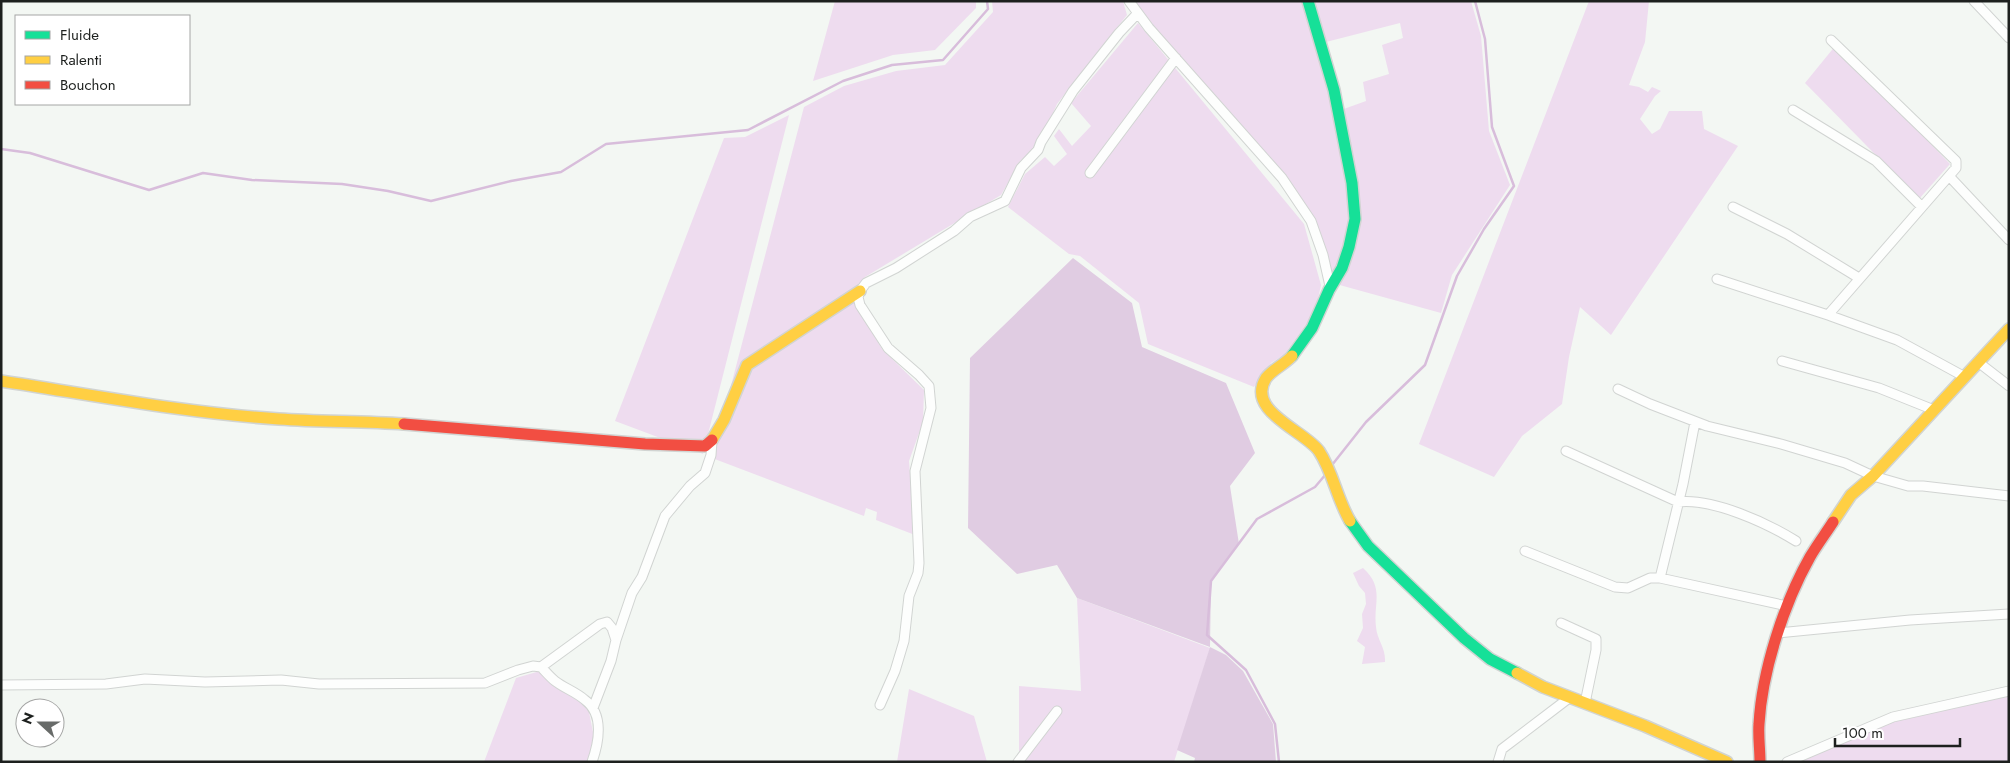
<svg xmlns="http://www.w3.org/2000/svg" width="2010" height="763" font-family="Jost,sans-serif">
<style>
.green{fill:#eedcef}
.forest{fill:#e0cce2}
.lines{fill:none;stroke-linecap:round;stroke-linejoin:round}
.stream{stroke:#d8bddb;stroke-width:2.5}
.street-casing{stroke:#d1d4d2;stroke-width:11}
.fast-casing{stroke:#d1d4d2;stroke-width:14}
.slow-casing{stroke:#d1d4d2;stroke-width:14}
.jam-casing{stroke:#d1d4d2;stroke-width:14}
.street{stroke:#fdfefd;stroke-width:9}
.fast{stroke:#16e098;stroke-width:11}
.slow{stroke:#ffcf43;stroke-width:11}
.jam{stroke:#f24e42;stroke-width:11}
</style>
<rect width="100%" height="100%" fill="#f3f7f3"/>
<!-- green -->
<path class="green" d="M835,1H976V8L935,50L893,55L813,81Z
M992,1H1123L1127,15L1057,104L1038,147L1021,160L1001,195L865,277L850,295L882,349L924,390L923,422L909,461L915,535L876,520L877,512L866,508L864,516L712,458L804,107L844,86L896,71L945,65L993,12Z
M1133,1H1305L1326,74L1349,184L1350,220L1345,244L1332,278L1314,219L1193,76Z
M1313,1H1471L1481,36L1489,131L1510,185L1452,275L1441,313L1336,284L1353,244L1341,110L1366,101L1363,82L1389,74L1382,45L1403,38L1400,23L1326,42Z
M1589,1H1649L1645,42L1629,85L1639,87L1648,92L1652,87L1661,91L1655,96L1640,119L1652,134L1660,129L1669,111H1702L1704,129L1738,146L1611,335L1580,307L1569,357L1562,404L1522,436L1494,477L1419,444Z
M1138,23L1304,224L1321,285L1315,312L1284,355L1271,363L1254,387L1148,344L1139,303L1080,256L1069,254L1008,207L1025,174L1045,157L1054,166L1067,154L1054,136L1059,129L1072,146L1091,126L1071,103Z
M1836,45L1950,164L1919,199L1805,83Z
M789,115L703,454L615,421L724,138L745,137Z
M1363,568C1385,588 1373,603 1376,627C1377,640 1386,648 1385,662L1362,664L1365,647L1357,641L1363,628L1362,614L1366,604L1365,593L1359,586L1353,573Z
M1077,598L1210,648L1174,762H1019V686L1081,691Z
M540,671L552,685L588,707L594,737L588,762H484L516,678Z
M909,689L974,716L987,762H897Z
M2009,691V762H1789L1905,715Z"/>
<!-- forest -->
<path class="forest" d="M1073,258L1132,303L1142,347L1226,383L1255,453L1230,486L1239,544L1211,581L1210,647L1226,655L1243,671L1273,724L1276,762H1194L1195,758L1177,750L1210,647L1077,598L1057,565L1017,574L968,528L970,358Z"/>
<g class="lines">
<!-- stream -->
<path class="stream" d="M1,149L30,153L149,190L203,173L252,180L342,184L388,191L431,201L511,181L561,172L606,144L748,130L843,81L892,65L943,60L988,9L987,1
M1332,465L1366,422L1425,365L1457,276L1484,229L1514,186L1492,127L1485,39L1475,1
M1279,762L1275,724L1246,670L1207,635L1211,581L1257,519L1315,487L1326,474"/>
<defs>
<path id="street" d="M1129,1L1149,28L1282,178L1311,221L1323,255L1330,286
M1974,1L2009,38
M1793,110L1876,161L1922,207
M1090,173L1176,58
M1949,176L2009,240
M1733,207L1787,234L1859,278
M1717,279L1828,315L1897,340L1965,377
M1828,315L1956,168V161L1831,40
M1782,361L1879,388L1934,410
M1978,362L2009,386
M1618,389L1650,404L1707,426L1781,444L1845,463L1873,476L1908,486H1923L2009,496
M1566,451L1678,502C1713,498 1767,523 1796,541
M1525,551L1615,587L1628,588L1650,578H1660L1787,606
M1660,578L1683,484L1695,422
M1561,623L1596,639V650L1585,703
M1777,633L1910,620L2009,614
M541,667C546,672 550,677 555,681C564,688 576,692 585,700C604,714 599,742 592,762
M1,685L106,684L145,679L205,682L281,680L319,684L485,683L518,670L533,666L541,667L600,624L607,622L612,628L616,640L632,593L642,577L665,516L690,486L705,473L711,455L712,441
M880,705L895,671L904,641L909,596L918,573L919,563L915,471L931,408L929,386L919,375L888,348L860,305L858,297L860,291L866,283L896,268L954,231L970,217L1005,201L1021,168L1038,150L1041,142L1073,91L1119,33L1137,14
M593,708L611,661L616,640
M1018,762L1057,711
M1498,762L1502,749L1569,698
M1787,762L1893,717L2009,691"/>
<path id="fast" d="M1292,356L1312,328L1329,290L1342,268L1349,247L1355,219L1352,183L1334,90L1308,1
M1350,521L1368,546L1464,638L1490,659L1517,673"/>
<path id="slow" d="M1292,356C1285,364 1273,369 1266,378C1245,411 1305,431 1319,451C1333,472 1337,499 1350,521
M1,381C93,395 186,413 279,419C321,422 362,421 404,424
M712,440L724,420L747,365L860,291
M1833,522L1851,495L1873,476L2009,329
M1517,673L1543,687L1645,726L1727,762"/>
<path id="jam" d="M404,424L645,444L705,446L712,440
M1760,762C1760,749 1758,736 1759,724C1762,671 1784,603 1810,557C1817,545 1826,533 1833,522"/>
</defs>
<!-- street casing -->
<use href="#street" class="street-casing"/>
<!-- fast casing -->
<use href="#fast" class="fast-casing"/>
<!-- slow casing -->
<use href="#slow" class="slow-casing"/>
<!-- jam casing -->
<use href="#jam" class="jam-casing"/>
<!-- street -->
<use href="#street" class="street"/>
<!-- fast -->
<use href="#fast" class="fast"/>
<!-- slow -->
<use href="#slow" class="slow"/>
<!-- jam -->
<use href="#jam" class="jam"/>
</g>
<!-- border -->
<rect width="2010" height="763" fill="none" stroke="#1d201e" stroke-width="5"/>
<!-- legend -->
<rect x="15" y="15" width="175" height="90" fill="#ffffff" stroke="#a5a6a5"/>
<rect x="25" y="31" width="25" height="8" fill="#16e098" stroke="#a5a6a5"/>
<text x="60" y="40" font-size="15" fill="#1d201e">Fluide</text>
<rect x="25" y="56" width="25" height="8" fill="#ffcf43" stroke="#a5a6a5"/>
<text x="60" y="65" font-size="15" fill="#1d201e">Ralenti</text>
<rect x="25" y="81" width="25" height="8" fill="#f24e42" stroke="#a5a6a5"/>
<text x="60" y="90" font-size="15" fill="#1d201e">Bouchon</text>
<!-- north arrow -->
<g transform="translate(40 723) rotate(291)"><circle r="24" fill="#ffffff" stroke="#a5a6a5"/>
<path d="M0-4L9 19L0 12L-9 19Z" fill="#686b69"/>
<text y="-8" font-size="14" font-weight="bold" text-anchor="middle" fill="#1d201e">N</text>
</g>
<!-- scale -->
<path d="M1835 738v8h125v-8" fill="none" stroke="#1d201e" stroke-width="2.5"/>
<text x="1842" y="738" font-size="15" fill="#1d201e" stroke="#ffffff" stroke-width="4" paint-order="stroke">100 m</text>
</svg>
